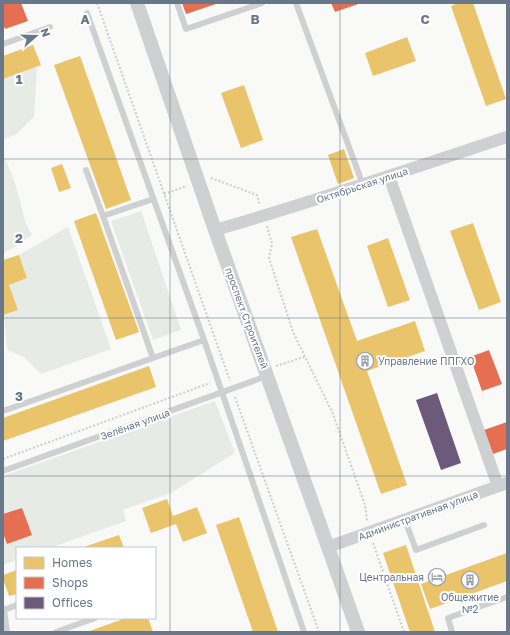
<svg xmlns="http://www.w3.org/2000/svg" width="510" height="635" font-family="'Golos Text',sans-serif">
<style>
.green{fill:#e7ebe5}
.homes{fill:#e9c46a}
.shops{fill:#e76f51}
.offices{fill:#6d597a}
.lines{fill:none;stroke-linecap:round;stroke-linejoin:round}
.path{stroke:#cccdce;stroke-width:2;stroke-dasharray:2 2;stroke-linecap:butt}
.service{stroke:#cfd0d1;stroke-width:6}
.minor{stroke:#cfd0d1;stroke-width:12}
.tertiary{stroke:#cfd0d1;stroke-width:14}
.grid{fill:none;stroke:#687789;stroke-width:1;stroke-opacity:0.55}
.labels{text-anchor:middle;stroke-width:4;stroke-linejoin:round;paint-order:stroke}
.street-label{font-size:10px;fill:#687789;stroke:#fff}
.poi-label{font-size:10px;fill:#687789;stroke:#fff;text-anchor:start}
.grid-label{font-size:13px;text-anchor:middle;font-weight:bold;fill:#687789;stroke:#fff;stroke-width:4;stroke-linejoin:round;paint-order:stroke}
</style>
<rect width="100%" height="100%" fill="#f9f9f8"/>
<!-- green -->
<path class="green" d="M37,66L34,117L15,135L3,139V79Z
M3,155L7,163L16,186L26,224L32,235L15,247L3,253Z
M141,211L181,330L153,340L111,221Z
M68,227L111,349L41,374L24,357L7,350L4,315L18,310L9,285L27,278L19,255Z
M215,401L235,453L171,493L123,510L126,521L50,548H17V560L3,565V476Z"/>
<!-- homes -->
<path class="homes" d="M458,3H473L506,99L486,106L451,6Z
M407,37L416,61L373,76L365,53Z
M33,45L41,65L3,79V56Z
M80,56L131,200L106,209L54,65Z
M244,85L263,140L241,148L221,93Z
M344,149L354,178L338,184L328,155Z
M62,164L71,188L59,192L51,168Z
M96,213L139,332L116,340L74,221Z
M473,223L501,302L479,310L450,231Z
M317,229L357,341L415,321L425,351L367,371L407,485L381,494L291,237Z
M388,238L410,300L388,307L367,246Z
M19,255L27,278L9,285L18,310L3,315V260Z
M149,366L156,387L3,441V418Z
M167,499L173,516L197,507L207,533L183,542L176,524L151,533L142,508Z
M239,517L278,632H253L216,525Z
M119,535L124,548H81Z
M406,545L435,632H410L383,553Z
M507,553V581L430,609L421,584Z
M17,570V594L9,596L3,579V575Z
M126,618H148L153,632H87Z"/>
<!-- shops -->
<path class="shops" d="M3,3H21L28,21L5,29L3,24Z
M182,3H219L186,14Z
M331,3H361L335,12Z
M489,350L502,384L482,391L470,357Z
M507,422V449L493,454L484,430Z
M22,508L32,535L7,544L3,533V514Z"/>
<!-- offices -->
<path class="offices" d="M437,393L461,463L441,470L416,400Z"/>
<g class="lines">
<!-- path -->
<path class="path" d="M97,3L230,381
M211,178L257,195L260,205
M164,194L187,186
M267,226L272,244L269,258L293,332L333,414L365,505L367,521
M276,366L304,357
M235,397L319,632
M3,459L210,383
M373,543L404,632"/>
<!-- service -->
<path class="service" d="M177,3L186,29L262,3
M296,3L363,185
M87,13L204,340L304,632
M3,44L50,27
M86,170L103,216L153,358
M103,216L153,199
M3,411L204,340
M3,471L267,376
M405,520L416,550L484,525
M3,608L4,610L17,605
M4,610L7,632
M56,632L95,618
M452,632L448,618L507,597"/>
<!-- minor -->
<path class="minor" d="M389,176L498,486
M215,230C313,202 410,169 507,137
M328,547L507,483"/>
<!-- tertiary -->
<path class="tertiary" d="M137,3L215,230L328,547L358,632"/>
</g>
<!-- grid -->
<path class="grid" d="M170,3V632M340,3V632M3,159H507M3,318H507M3,476H507"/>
<!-- icons -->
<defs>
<symbol id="building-ring" viewBox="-11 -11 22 22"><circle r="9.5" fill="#fff" stroke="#9ba4b0" stroke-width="1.5"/><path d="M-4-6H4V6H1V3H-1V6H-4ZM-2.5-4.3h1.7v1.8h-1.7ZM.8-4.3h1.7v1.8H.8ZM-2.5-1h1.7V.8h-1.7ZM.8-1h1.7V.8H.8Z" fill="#9ba4b0"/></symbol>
<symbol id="hotel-ring" viewBox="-11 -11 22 22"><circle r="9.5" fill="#fff" stroke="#9ba4b0" stroke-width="1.5"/><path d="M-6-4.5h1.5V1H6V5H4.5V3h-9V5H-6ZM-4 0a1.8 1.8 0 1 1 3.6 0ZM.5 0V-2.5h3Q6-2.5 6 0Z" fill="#9ba4b0"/></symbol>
</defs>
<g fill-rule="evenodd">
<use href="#building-ring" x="355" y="351" width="20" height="20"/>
<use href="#hotel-ring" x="427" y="567" width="20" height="20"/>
<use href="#building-ring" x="460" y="570" width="20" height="20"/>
</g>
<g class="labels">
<!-- street labels -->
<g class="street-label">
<text transform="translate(362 185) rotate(-18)" y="4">Октябрьская улица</text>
<text transform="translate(247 318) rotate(70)" y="4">проспект Строителей</text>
<text transform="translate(135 424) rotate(-20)" y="4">Зелёная улица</text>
<text transform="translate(418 515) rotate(-20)" y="4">Административная улица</text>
</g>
<!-- poi labels -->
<g class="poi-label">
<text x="378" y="365">Управление ППГХО</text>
<text x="424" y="581" text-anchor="end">Центральная</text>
<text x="470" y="601" text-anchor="middle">Общежитие<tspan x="470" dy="12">№2</tspan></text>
</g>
</g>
<g class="grid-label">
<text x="85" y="24">A</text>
<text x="255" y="24">B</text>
<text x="425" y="24">C</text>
<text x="19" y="84">1</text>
<text x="19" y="243">2</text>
<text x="19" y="401">3</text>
</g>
<!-- border -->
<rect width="510" height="635" fill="none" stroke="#687789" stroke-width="8"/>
<!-- legend -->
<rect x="16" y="547" width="140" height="72" fill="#ffffff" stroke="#c3c9d0"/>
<rect x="24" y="557" width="20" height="12" fill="#e9c46a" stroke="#c3c9d0"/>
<text x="52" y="567" font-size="12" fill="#687789">Homes</text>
<rect x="24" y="577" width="20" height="12" fill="#e76f51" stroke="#c3c9d0"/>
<text x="52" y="587" font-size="12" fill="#687789">Shops</text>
<rect x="24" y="597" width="20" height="12" fill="#6d597a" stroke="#c3c9d0"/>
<text x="52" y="607" font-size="12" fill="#687789">Offices</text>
<!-- north arrow -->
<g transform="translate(36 36) rotate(70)" stroke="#ffffff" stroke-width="3" paint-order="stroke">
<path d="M0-3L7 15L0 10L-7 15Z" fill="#687789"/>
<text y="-6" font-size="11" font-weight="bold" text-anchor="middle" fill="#687789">N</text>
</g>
</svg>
